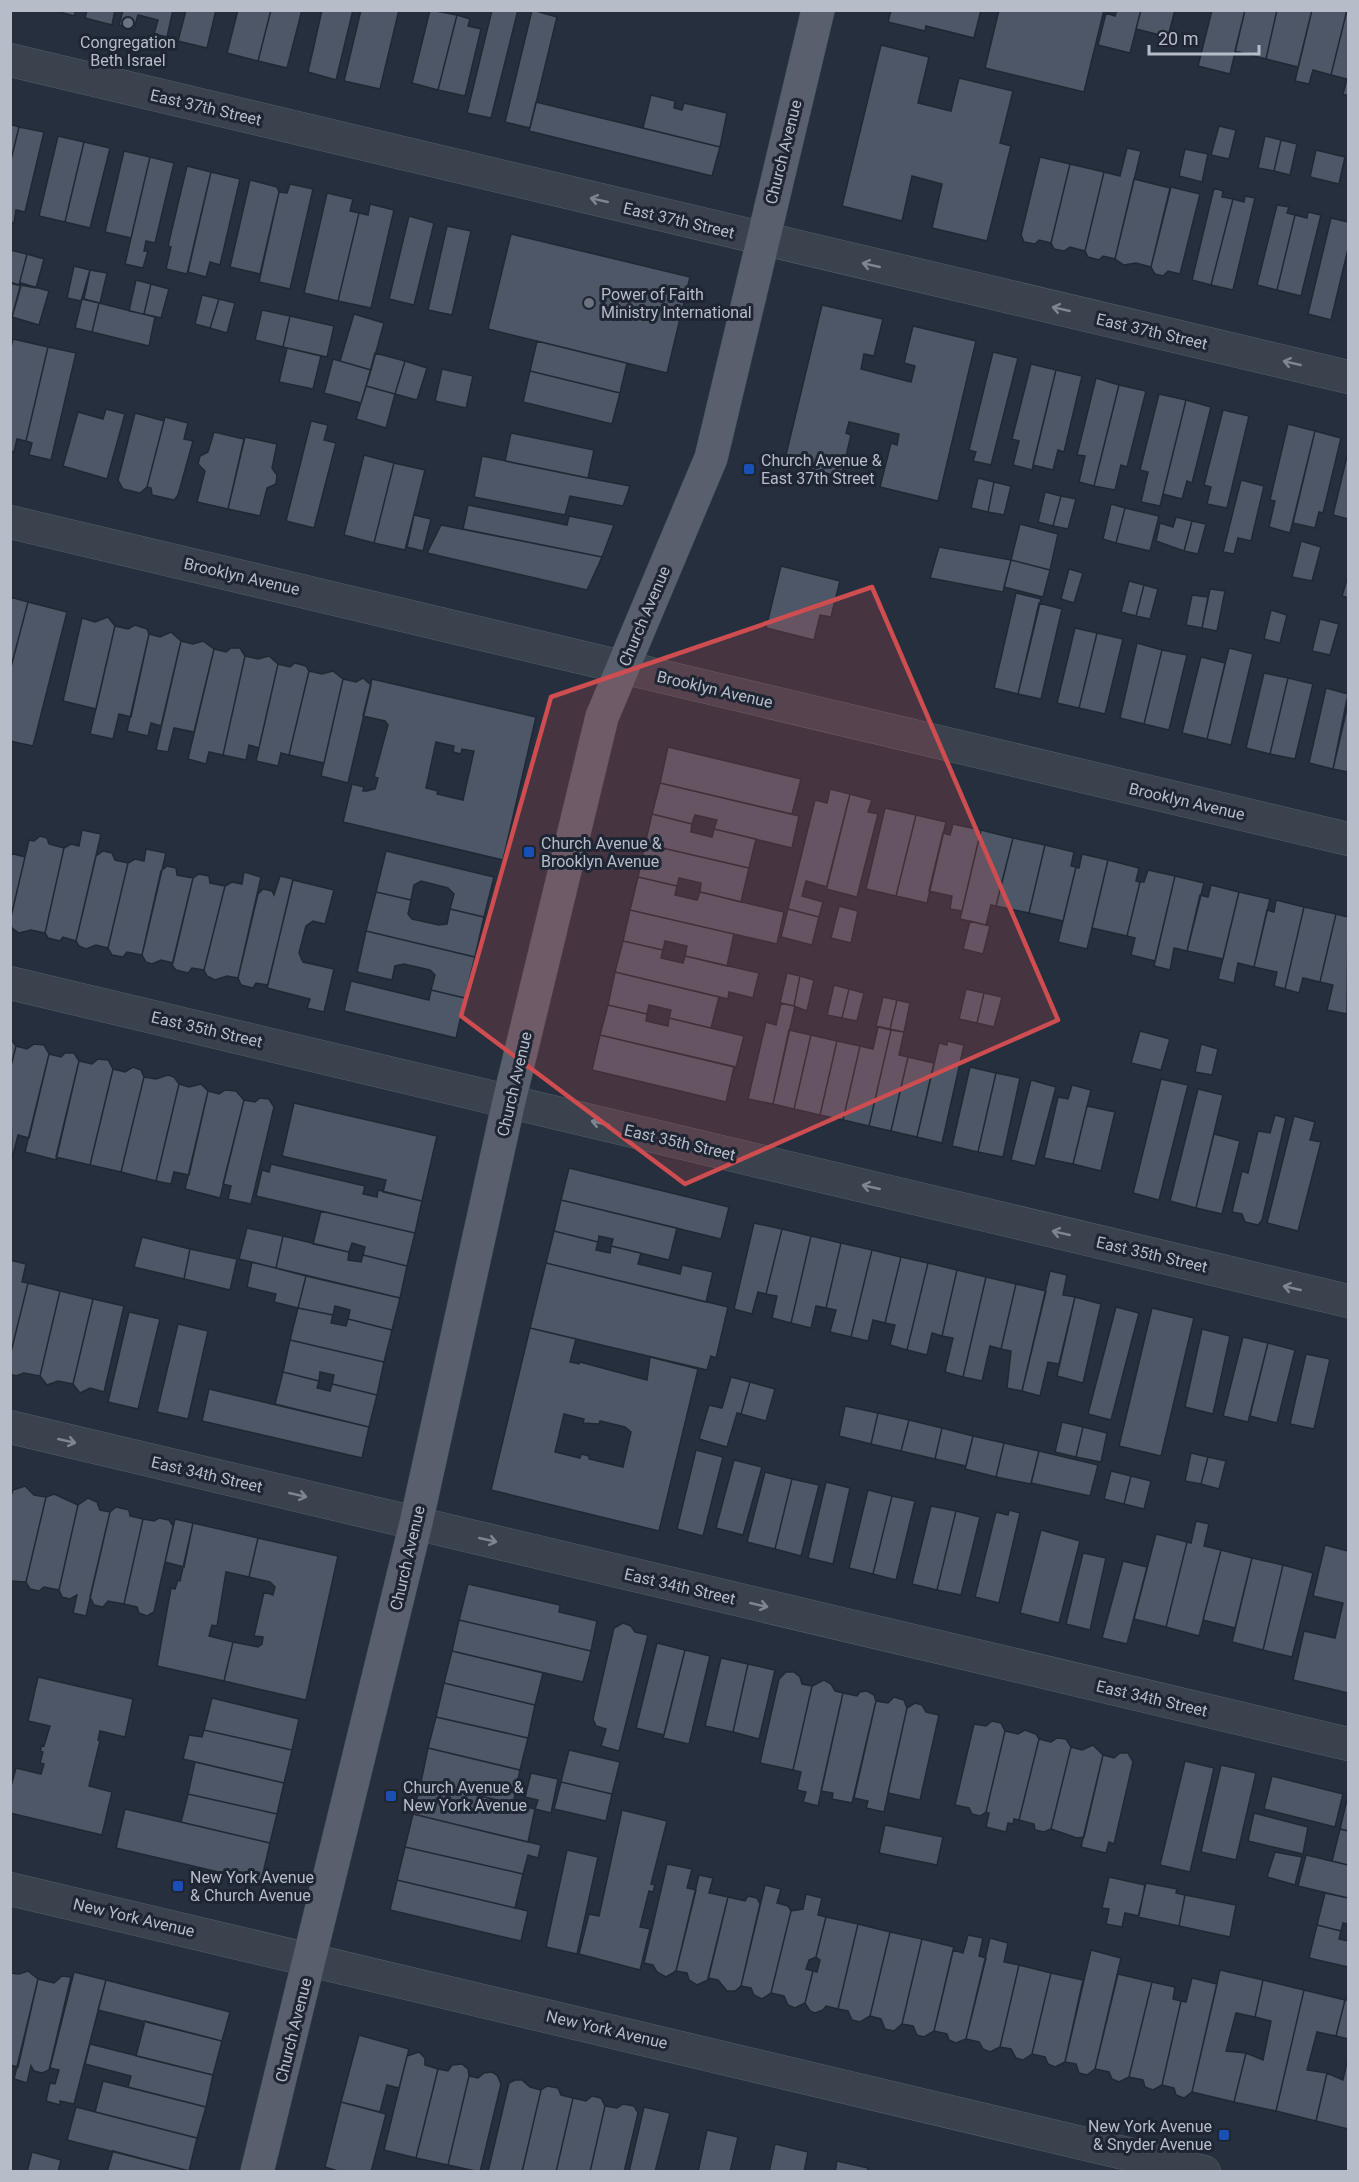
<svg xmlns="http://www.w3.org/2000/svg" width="1359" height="2182" font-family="Roboto,sans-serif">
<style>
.building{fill:#4d5767;stroke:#212835;stroke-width:1.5;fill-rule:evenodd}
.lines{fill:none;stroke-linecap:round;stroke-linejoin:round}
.minor-casing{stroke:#555d69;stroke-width:34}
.major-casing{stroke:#434b57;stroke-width:34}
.minor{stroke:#3a424e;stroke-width:33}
.major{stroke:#58606e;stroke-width:33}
.oneway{stroke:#7e8692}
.marked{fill:#ce4d50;fill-opacity:0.2;stroke:#ce4d50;stroke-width:4.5;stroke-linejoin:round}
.worship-dot{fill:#6b7280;stroke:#1f2633;stroke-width:2}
.transit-dot{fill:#1a4fb4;stroke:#1f2633;stroke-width:2}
.labels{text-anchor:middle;stroke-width:6;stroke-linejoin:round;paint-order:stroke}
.poi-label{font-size:16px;fill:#b6bdc9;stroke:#1f2633;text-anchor:start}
.street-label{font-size:16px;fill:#b6bdc9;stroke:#1f2633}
</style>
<rect width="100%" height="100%" fill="#262f3e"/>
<!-- building -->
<path class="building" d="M53,10H76L74,16Z
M87,10H115L112,25L85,18Z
M123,10H173L167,37L154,34L158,20L138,15L134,29L119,25Z
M186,10H216L207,48L178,41Z
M238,10H271L258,61L227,53Z
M271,10H302L287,68L258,61Z
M322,10H353L336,80L308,72Z
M361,10H399L380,89L344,81Z
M430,10L457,15L438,90L412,83Z
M492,10H518L491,118L467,113Z
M532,10L557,17L530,128L505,122Z
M891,10H981L974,38L926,26L925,31L888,22Z
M999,10H1104L1084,92L985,68Z
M1117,10H1141L1130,53L1098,45L1106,13L1115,16Z
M1141,10H1175L1168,37L1136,29Z
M1212,10H1245L1230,74L1198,66Z
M1245,10H1277L1266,59L1235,51Z
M1277,10H1312L1298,67L1266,59Z
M1312,10H1347L1331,75L1313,70L1309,84L1295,81Z
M1347,10H1348V96L1343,94L1347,79L1331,75Z
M457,15L470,19L468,26L481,29L465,96L438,90Z
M881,45L929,57L918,103L951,111L959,78L1013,91L1000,143L1011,146L987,241L932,228L942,184L912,176L902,221L842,206Z
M651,95L675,101L674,108L682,110L684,103L727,113L720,147L643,128Z
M536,102L720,147L712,176L529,131Z
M10,124L19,127L10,164Z
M1219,126L1236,130L1229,159L1211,155Z
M19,127L44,132L25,212L16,210L14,223L10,222V164Z
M58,136L84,142L65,222L39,216Z
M1265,136L1281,140L1274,171L1258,168Z
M1281,140L1297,144L1290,175L1274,171Z
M84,142L110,148L90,228L65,222Z
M1127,148L1141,151L1115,259L1103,256L1099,260L1088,257L1085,251L1104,172L1120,176Z
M1185,149L1208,154L1202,182L1179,176Z
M1316,150L1345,157L1339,184L1310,177Z
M124,151L150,157L131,238L105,232Z
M150,157L174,163L155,243L146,241L144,251H148L143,268L125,264Z
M1040,157L1070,164L1051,243L1039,240L1035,244L1024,242L1021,235Z
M1070,164L1104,172L1085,251L1070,247L1064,251L1054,249L1051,243Z
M187,166L211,172L187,274L166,269L171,247L168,246Z
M211,172L240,179L220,265L210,262L206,277L188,272Z
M1134,179L1170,188L1151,267L1136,263L1124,265L1115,259Z
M250,180L277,187L279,192L260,274L230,267Z
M290,184L313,189L290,289L259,282L279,192L287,193Z
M1171,187L1200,194L1180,274L1168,271L1163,276L1155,274L1151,267Z
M1214,188L1223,191L1222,197L1233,199L1211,285L1192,280Z
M327,193L353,199L350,211L359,213L338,301L304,293Z
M1245,196L1255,198L1233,290L1211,285L1233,199L1244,202Z
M370,204L394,210L371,308L338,301L359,213L368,215Z
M1277,205L1289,207L1287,213L1295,215L1277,290L1257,285Z
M1308,212L1321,215L1301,296L1277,290L1295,215L1307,218Z
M409,216L434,223L414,305L389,299Z
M1331,218L1348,222V249L1331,320L1308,314Z
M447,226L471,231L452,315L428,310Z
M511,234L690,277L667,373L488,329Z
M10,250L27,254L19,285L10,282Z
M27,254L44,259L36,288L19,285Z
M74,266L90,270L81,301L67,298Z
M90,270L107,273L100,303L84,299Z
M136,280L151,284L144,314L129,311Z
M10,283L21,286L12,317H10Z
M21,283L49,291L39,325L12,317Z
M151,284L169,289L161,318L144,314Z
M202,295L219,299L210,328L195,324Z
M82,299L99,303L92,332L75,328Z
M219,299L235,303L227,333L210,328Z
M99,303L155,317L149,346L92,332Z
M822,305L883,319L874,356L864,354L861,369L911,382L915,366L904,363L913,326L976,341L938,501L880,487L891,443L897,445L899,434L849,422L846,433L851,435L841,477L784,463Z
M262,310L290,316L283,347L255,340Z
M354,314L384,323L371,370L340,361Z
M290,316L334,326L327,357L283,347Z
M13,339L48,347L26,441L17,439L14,452L10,451V351Z
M537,341L627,363L620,393L530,371Z
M48,347L76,353L51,460L29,455L32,443L26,441Z
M287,348L321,356L313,389L279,382Z
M993,352L1018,358L991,465L973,461L976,452L969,450Z
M375,353L405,361L395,394L366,386Z
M333,359L371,370L361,403L324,393Z
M405,361L427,368L417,400L395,394Z
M1031,364L1056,370L1032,470L1013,465L1019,441L1012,439Z
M442,369L473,376L466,408L435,401Z
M1056,370L1082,376L1064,452L1058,450L1053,470L1033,465Z
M530,371L620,393L612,424L523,402Z
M1096,378L1119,385L1094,486L1079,482L1085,456L1077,455Z
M1119,385L1146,391L1127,467L1121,465L1115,490L1094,486Z
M366,386L395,394L386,428L356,419Z
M1159,394L1186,400L1160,506L1141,502L1148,472L1140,470Z
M1186,400L1211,407L1192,483L1187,481L1182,499L1163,494Z
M106,409L125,414L107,479L63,466L78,412L103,419Z
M1223,410L1249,416L1227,508L1207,504L1211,487L1204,485Z
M135,413L164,421L147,487L140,493L123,489L118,480Z
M165,417L188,423L184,439L193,441L178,495L174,500L152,495L151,488L147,487Z
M311,421L328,425L324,440L336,443L314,528L286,521Z
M1288,424L1315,431L1290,533L1269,527L1275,501L1270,500Z
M1315,431L1341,438L1323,513L1319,512L1315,528L1293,523Z
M214,432L244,439L228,509L197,502L205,471L198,464L200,456L208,452Z
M511,433L594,450L588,478L505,461Z
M245,437L277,444L272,468L277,475L276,484L267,488L260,516L228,509Z
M1348,452V519L1333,515Z
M364,455L394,463L374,543L344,535Z
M482,456L588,478L630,486L623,506L570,496L565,515L474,497Z
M394,463L425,470L405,550L374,543Z
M978,478L994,482L988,512L971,508Z
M1241,480L1264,486L1251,541L1238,538L1234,554L1223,552Z
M994,482L1011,486L1004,515L988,512Z
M1045,492L1061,496L1053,526L1038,522Z
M1061,496L1076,499L1068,529L1053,526Z
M1111,504L1125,508L1116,543L1103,539Z
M468,505L567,525L569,516L614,525L602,557L463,529Z
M1125,508L1159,516L1150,551L1116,543Z
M414,515L431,519L423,551L407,547Z
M1176,517L1192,521L1184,551L1156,541L1160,523L1173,527Z
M1192,521L1206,524L1198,554L1184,551Z
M1020,524L1058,534L1050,570L1011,560Z
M441,525L517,540L602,557L587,590L427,553Z
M1301,541L1321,547L1312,581L1292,577Z
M939,547L1011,560L1003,592L930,578Z
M1011,560L1050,570L1043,597L1004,587Z
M781,566L840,581L831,617L820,615L814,640L766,628Z
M1069,569L1083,573L1074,603L1061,599Z
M1348,576V598L1342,596Z
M1129,581L1144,585L1136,616L1121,612Z
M1144,585L1158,589L1150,619L1136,616Z
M1210,589L1225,591L1217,631L1202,628Z
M1016,593L1041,599L1018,694L994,688Z
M1192,595L1208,597L1202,628L1186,625Z
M10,597L28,602L10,671Z
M28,602L67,612L33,746L10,741V671Z
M1039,603L1062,609L1041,699L1018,694Z
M1271,610L1287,615L1280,643L1264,639Z
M108,617L115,626L96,709L63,701L82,618L95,622Z
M1320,619L1339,624L1330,655L1312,651Z
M135,625L147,629L149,634L131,717L119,714L113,739L90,734L115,626L128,629Z
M1075,628L1097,633L1079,708L1057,703Z
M171,632L181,641L161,726L151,723L148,736L127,731L149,634L160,637Z
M1097,633L1123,639L1105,714L1079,708Z
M181,641L193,644L203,641L214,649L194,732L174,728L168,752L156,750Z
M1137,643L1162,650L1144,724L1120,718Z
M231,648H240L245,656L223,755L209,752L206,764L188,759L214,649L226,652Z
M1229,648L1253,654L1231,745L1207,739Z
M1162,650L1187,655L1169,730L1144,724Z
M245,656L258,659L269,656L278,664L259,748L249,745L246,760L223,755Z
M1201,657L1225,663L1207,739L1182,733Z
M295,663L306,666L309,671L289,755L281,753L278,766L256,761L278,664L290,667Z
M309,671L322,674L333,671L343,679L324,763L289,755Z
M1264,673L1288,678L1270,754L1246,748Z
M363,678L371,685L348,783L321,776L343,679L356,682Z
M1288,678L1313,684L1295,759L1270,754Z
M372,679L536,717L503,860L343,822L352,784L364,787L363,791H367L375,789L378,778L374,777L388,725L385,721L363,716ZM436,742L454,746L453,752L461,754L462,749L474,751L463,800L437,794L438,791L426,788Z
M1326,688L1348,694L1333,769L1309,763Z
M1348,704V772L1333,769Z
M668,747L801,779L792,814L660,783Z
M660,783L799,816L792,848L714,829L717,820L695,815L692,824L652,814Z
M830,789L850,794L827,887L806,881L802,896L823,902L819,917L788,909L815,800L827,803Z
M850,794L872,800L868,812L878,814L857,897L826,889Z
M885,808L916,815L896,896L866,889Z
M652,814L692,824L691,832L712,837L714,829L756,839L749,868L645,844Z
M916,815L946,822L927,903L896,896Z
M953,824L981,830L962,911L950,909L952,896L929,891L943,833L950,835Z
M82,830L101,834L76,941L63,937L60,941L48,938L45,933L64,848L71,844L79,846Z
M981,830L1013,838L996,906L991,905L986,925L960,919Z
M40,836L47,838L49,844L64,848L45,933L31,930L19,933L12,928L10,921L29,840L34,841Z
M1013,838L1045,845L1029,913L996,906Z
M645,844L749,868L741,902L700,892L701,883L679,878L677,886L638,877Z
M1045,845L1074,852L1071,866L1076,867L1063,921L1029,913Z
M146,849L166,853L142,955L127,952L123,957L112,955L108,948L128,863L135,859L144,861Z
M103,851L112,853L115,860L128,863L108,948L96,945L86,949L79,946L76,941L96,856Z
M386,851L494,877L484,917L450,909L454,894L448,888L421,881L414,885L411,900L376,892Z
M10,853L25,857L10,921Z
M1082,854L1108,860L1087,949L1058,942L1076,867L1079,868Z
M1108,860L1139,868L1136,881L1140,882L1127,936L1092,928Z
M167,866L176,868L177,875L193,878L173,963L161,960L152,964L146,962L142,955L161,871Z
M1148,870L1175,876L1155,961L1131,955L1135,938L1127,936L1140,882H1144Z
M244,872L261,877L238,978L227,976L215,980L207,976L204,970L225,886L232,882L242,884Z
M199,874L209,876L210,883L225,886L204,970L192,968L188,973L176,970L172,965L193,878Z
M280,876L293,879L268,985L256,983L253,988L241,985L238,978L258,894L263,889L272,891L274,895Z
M1175,876L1204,883L1187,951L1174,948L1170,970L1154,966Z
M638,877L677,886L675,895L697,900L700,892L784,912L777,944L630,910Z
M293,880L334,890L325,924L313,921L306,926L299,953L303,962L334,969L324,1012L307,1008L310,999L267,988Z
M1211,885L1239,892L1223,959L1187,951L1200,895L1208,897Z
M376,892L411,900L408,914L412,919L439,925L447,924L450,909L484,917L475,957L366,931Z
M1239,892L1270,899L1254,967L1238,963L1234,983L1218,979Z
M1276,900L1304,907L1285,989L1274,986L1277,972L1254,967L1267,910L1274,912Z
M839,906L858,911L851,943L831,938Z
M1304,907L1336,914L1320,982L1303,978L1299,993L1285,989Z
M788,909L819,917L812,945L781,937Z
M630,910L734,934L727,966L685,956L687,946L665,941L663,950L623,941Z
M1336,914L1348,917L1347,1014L1327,1010L1333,985L1320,982Z
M970,921L990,926L983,954L963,949Z
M366,931L475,957L465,998L431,990L435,975L430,970L404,964L395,966L392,980L357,972Z
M623,941L663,950L661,958L683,963L685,956L759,973L753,998L729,992L728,999L615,972Z
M615,972L719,997L711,1028L669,1018L671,1010L649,1005L647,1014L608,1005Z
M787,973L800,976L794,1006L780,1003Z
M800,976L814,980L807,1011L794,1006Z
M351,981L429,1000L431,990L465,998L456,1038L344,1011Z
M834,985L849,989L842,1018L827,1015Z
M849,989L864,993L857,1021L842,1018Z
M966,989L984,993L977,1023L959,1019Z
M984,993L1002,997L994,1027L977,1023Z
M883,997L897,1000L890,1029L876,1026Z
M897,1000L910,1003L904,1032L890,1029Z
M781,1003L795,1006L773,1104L748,1099L766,1022L776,1025Z
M608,1005L647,1014L646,1021L668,1026L669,1018L744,1036L736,1067L600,1035Z
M878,1027L891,1030L869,1126L843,1120L860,1046L873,1049Z
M789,1030L811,1035L794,1109L773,1104Z
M891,1030L904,1032L899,1055L908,1057L891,1131L869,1126Z
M1140,1031L1170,1039L1161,1070L1131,1063Z
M600,1035L734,1067L726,1102L592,1070Z
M811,1035L837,1041L820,1115L794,1109Z
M10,1038L16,1046L10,1070Z
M837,1041L860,1046L843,1120L820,1115Z
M947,1041L964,1045L942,1143L917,1137L939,1043L947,1045Z
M34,1044L44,1045L49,1054L29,1138L18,1135L12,1159L10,1070L16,1046L27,1049Z
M1201,1044L1218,1049L1212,1075L1195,1072Z
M65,1053H74L79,1061L56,1160L25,1152L49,1054L61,1057Z
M908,1057L934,1063L917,1137L891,1131Z
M98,1059L108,1060L113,1069L90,1165L56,1157L79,1061L92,1064Z
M133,1067L141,1070L144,1077L121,1172L90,1165L113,1069L125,1072Z
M970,1067L996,1073L978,1152L952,1146Z
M996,1073L1020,1078L1003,1157L978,1152Z
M168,1075L174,1077L179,1084L156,1181L121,1172L144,1077L156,1079Z
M1161,1079L1188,1085L1159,1200L1133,1193Z
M1031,1080L1056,1087L1035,1166L1011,1160Z
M179,1084L189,1087L201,1084L208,1091L189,1175L174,1172L171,1184L156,1181Z
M1072,1085L1091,1090L1073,1164L1044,1158L1058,1097L1068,1099Z
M1198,1089L1223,1095L1196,1208L1170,1201Z
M225,1090L236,1091L244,1100L220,1198L185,1189L208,1091L219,1094Z
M260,1098L269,1099L274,1107L251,1204L228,1199L231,1186L223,1184L244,1100L255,1102Z
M294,1103L437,1136L422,1201L383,1192L386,1180L282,1156Z
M1087,1106L1115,1112L1101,1171L1073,1164Z
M1275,1115L1286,1118L1262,1220L1258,1225L1245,1222L1242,1214L1232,1212L1242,1171L1248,1173L1258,1131L1270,1133Z
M1294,1116L1315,1122L1310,1140L1321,1142L1298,1231L1267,1223Z
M1214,1134L1240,1141L1222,1214L1196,1208Z
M271,1164L365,1186L363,1194L377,1197L378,1190L422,1201L415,1233L256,1196L262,1170L269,1172Z
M569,1168L729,1207L721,1239L561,1200Z
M561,1200L677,1228L669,1260L611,1246L613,1239L599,1236L598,1242L554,1231Z
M321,1211L415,1233L407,1266L363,1255L365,1247L352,1243L349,1252L313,1244Z
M754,1223L782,1229L766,1294L758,1292L752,1314L734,1309Z
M247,1228L283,1236L276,1268L239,1259Z
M782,1229L811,1236L791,1323L772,1318L777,1296L766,1294Z
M554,1231L598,1242L596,1250L610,1253L611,1246L641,1253L638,1264L680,1274L682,1265L713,1272L706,1302L546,1263Z
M283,1236L349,1252L348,1260L361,1262L363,1255L407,1266L400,1298L276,1268Z
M811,1236L841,1243L826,1308L816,1306L811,1328L791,1323Z
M142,1237L190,1249L184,1279L134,1267Z
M841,1243L872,1250L851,1337L830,1332L836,1310L826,1308Z
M190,1249L237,1259L230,1290L184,1279Z
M872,1250L901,1257L885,1323L873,1320L868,1341L851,1337Z
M901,1257L928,1263L907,1350L890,1345L895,1325L885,1323Z
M10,1260L26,1264L22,1282L28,1283L10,1356Z
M252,1262L306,1276L298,1308L274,1302L276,1294L247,1287Z
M546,1263L728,1307L716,1358L711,1356L707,1370L530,1328Z
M928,1263L957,1270L942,1336L932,1333L927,1355L907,1350Z
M957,1270L986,1277L963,1377L945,1372L953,1338L942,1336Z
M1050,1271L1067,1275L1063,1295L1075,1297L1059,1364L1048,1362L1040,1396L1022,1391Z
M306,1276L400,1298L392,1330L348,1319L350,1310L335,1306L333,1315L298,1308Z
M986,1277L1016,1284L1001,1349L990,1346L982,1381L963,1377Z
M28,1283L60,1291L40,1376L24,1373L16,1376L10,1374V1356Z
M1016,1284L1046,1291L1022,1391L1007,1388L1011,1351L1001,1349Z
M60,1291L93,1299L73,1384L58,1381L47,1385L40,1376Z
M1075,1297L1101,1304L1083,1383L1057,1376Z
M93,1299L124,1306L104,1392L90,1388L80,1393L73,1384Z
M1116,1307L1139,1313L1111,1420L1088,1414Z
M298,1308L333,1315L331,1323L346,1326L348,1319L392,1330L384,1362L290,1340Z
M1152,1308L1194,1318L1161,1456L1119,1446Z
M129,1312L160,1319L138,1409L108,1402Z
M178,1324L208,1331L188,1419L157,1412Z
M530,1328L576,1339L570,1362L579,1364L580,1362L647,1380L650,1357L698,1369L659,1531L491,1490ZM564,1414L584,1419L583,1423L599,1424L600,1421L625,1427L631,1432L623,1467L589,1459V1456L581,1454L580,1458L555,1452Z
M1202,1329L1230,1336L1213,1414L1185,1407Z
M1243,1337L1268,1343L1248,1422L1223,1416Z
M290,1340L384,1362L377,1395L332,1384L334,1375L320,1372L319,1381L283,1372Z
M1268,1343L1295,1350L1277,1423L1250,1416Z
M1306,1354L1330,1359L1314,1429L1290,1424Z
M283,1372L319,1381L317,1388L330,1391L332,1384L377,1395L369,1427L275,1404Z
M731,1377L750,1382L741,1414L737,1413L727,1447L699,1439L709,1405L722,1408Z
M750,1382L775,1389L766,1421L741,1414Z
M209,1389L369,1427L362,1458L202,1421Z
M845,1406L878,1413L871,1444L839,1436Z
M878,1413L909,1420L901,1451L871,1444Z
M909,1420L942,1428L935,1459L901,1451Z
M1062,1422L1083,1427L1076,1457L1055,1452Z
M1083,1427L1107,1433L1101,1462L1076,1457Z
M942,1428L973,1436L966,1466L935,1459Z
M973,1436L1004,1443L996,1477L965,1469Z
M1004,1443L1039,1451L1031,1484L996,1477Z
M696,1450L723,1457L703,1536L677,1529Z
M1039,1451L1098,1465L1090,1496L1031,1483Z
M1191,1453L1208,1457L1201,1484L1185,1481Z
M1208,1457L1226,1461L1219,1489L1201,1484Z
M734,1460L762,1467L743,1535L716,1528Z
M1111,1471L1131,1476L1124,1504L1104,1499Z
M765,1472L792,1479L775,1549L747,1542Z
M1131,1476L1151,1481L1144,1509L1124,1504Z
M792,1479L819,1485L801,1556L775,1549Z
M826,1482L850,1488L833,1564L808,1558Z
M25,1486L34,1495L46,1497L26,1582L10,1581V1499L13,1490Z
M868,1490L892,1496L873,1574L849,1568Z
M54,1494L78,1505L59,1590L44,1587L39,1591L30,1589L26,1582L46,1497Z
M892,1496L915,1501L896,1580L873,1574Z
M88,1498L97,1502L100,1510L110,1512L86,1616L73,1613L77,1595L70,1599L62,1597L59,1590L78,1505Z
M931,1506L956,1511L937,1590L912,1584Z
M116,1507L129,1510L130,1516L143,1519L124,1604L108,1601L103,1607L94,1605L90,1597L110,1512Z
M1009,1510L1020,1513L999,1603L975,1597L996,1512L1008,1515Z
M956,1511L980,1517L961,1595L937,1590Z
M159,1518L169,1520L173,1526L154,1612L147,1616L139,1613L137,1607L124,1604L143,1519L154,1521Z
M175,1519L193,1523L184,1567L165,1562Z
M1196,1521L1209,1524L1204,1546L1221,1550L1199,1636L1166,1627L1187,1542L1191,1543Z
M193,1523L258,1538L249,1577L226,1572L217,1626L212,1625L209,1636L233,1642L224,1681L157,1666L171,1588L175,1589L178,1580L180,1581Z
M1041,1530L1080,1541L1059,1623L1020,1613Z
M1156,1534L1187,1542L1166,1627L1134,1619Z
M258,1538L338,1556L306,1700L224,1681L233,1642L258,1647L262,1644L263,1637L254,1636L264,1592L273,1595L275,1587L270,1582L249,1577Z
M1325,1545L1348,1551V1693L1293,1680L1304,1631L1335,1638L1343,1603L1313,1596Z
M1221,1550L1252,1558L1235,1628L1203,1620Z
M1083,1553L1106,1558L1090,1630L1066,1624Z
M1252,1558L1283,1565L1263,1650L1232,1642Z
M1123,1561L1147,1567L1127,1644L1102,1638Z
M1283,1565L1313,1573L1292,1657L1263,1650Z
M468,1584L560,1605L559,1612L597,1621L591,1651L459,1620Z
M459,1620L591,1651L583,1682L452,1651Z
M623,1623L631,1626L635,1632L648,1635L619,1751L601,1746L606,1729L596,1726L593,1719L614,1628Z
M657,1643L685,1650L664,1735L636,1728Z
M685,1650L710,1656L689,1744L663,1738Z
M452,1651L543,1673L535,1705L444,1683Z
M721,1658L748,1664L733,1732L705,1726Z
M748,1664L775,1670L759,1739L733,1732Z
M786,1672H794L800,1677L802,1684L812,1686L793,1770L760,1763L779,1679Z
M38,1677L133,1699L125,1737L100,1731L98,1740L100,1741L89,1786L112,1792L102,1835L10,1813V1790L16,1768L41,1774L44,1764L40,1763L43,1752L40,1751L42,1745L44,1746L50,1726L28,1721Z
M824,1680L831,1684L835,1691L843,1693L818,1806L803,1802L806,1792L797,1790L801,1772L793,1770L812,1686Z
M444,1683L535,1705L528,1738L436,1717Z
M867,1691L874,1695L876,1701L852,1803L832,1799L833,1793L821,1791L843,1693L857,1696L860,1692Z
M894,1697L904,1700L907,1708L884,1812L866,1808L868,1801L854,1798L876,1701L888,1703Z
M212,1698L299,1719L292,1750L204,1730Z
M915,1703L922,1705L926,1712L939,1715L920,1800L888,1793L907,1708Z
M436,1717L528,1738L520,1770L428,1748Z
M992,1721L1001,1723L1005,1731L986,1812L980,1816L972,1814L969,1808L955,1805L974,1724L986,1726Z
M204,1730L292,1750L284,1783L183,1759L189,1735L202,1737Z
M1025,1730L1036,1734L1039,1739L1019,1820L1014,1819L1013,1824L1008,1823L1006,1832L986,1827L989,1813L986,1812L1005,1731L1018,1734Z
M1057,1738L1066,1739L1071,1747L1051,1829L1044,1832L1035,1830L1034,1824L1019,1820L1039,1739L1051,1742Z
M1093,1745L1103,1755L1084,1837L1077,1838L1051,1829L1071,1747L1082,1750Z
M428,1748L520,1770L513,1804L421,1782Z
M569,1750L620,1762L612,1794L561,1782Z
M1120,1753H1128L1133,1762L1114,1844L1109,1842L1106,1853L1081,1847L1103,1755L1114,1758Z
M1185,1761L1214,1768L1190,1872L1160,1865Z
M195,1762L284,1783L277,1814L188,1794Z
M1221,1765L1256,1773L1236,1860L1201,1852Z
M531,1773L558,1779L551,1813L535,1809L538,1800L525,1797Z
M1272,1776L1343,1794L1335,1827L1264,1809Z
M421,1782L535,1809L528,1842L413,1814Z
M561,1782L612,1794L606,1821L554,1809Z
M188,1794L277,1814L270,1843L181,1822Z
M1348,1795V1831L1340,1829Z
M125,1809L270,1843L261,1882L116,1848Z
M622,1810L667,1821L651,1884L655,1885L653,1892L649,1891L640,1927L650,1929L640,1970L579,1954L589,1914L599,1916Z
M1254,1813L1308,1827L1303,1854L1248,1841Z
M413,1814L541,1845L538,1858L528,1855L523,1874L405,1847Z
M885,1825L943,1837L937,1865L879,1853Z
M1340,1829L1348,1831V1865L1332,1861Z
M405,1847L523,1874L515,1908L397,1880Z
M567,1850L598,1857L577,1954L546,1947Z
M1275,1852L1302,1857L1295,1885L1267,1877Z
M1306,1855L1348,1865V1898L1298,1886Z
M667,1864L692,1869L687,1888L696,1890L676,1971L666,1977L657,1972L653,1965L644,1963Z
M699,1875L713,1878L709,1893L728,1897L708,1980L697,1985L689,1980L687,1973L676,1971Z
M1109,1877L1145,1885L1139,1916L1125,1913L1122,1927L1106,1924L1109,1909L1102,1908Z
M397,1880L528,1911L521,1941L390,1910Z
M1146,1883L1177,1889L1176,1893L1185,1895L1179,1926L1138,1917Z
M765,1885L781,1889L777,1903L788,1906L791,1911L771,1993L762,1999L754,1995L751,1988L741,1986Z
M1325,1893L1348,1898V1924L1343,1923L1341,1931L1317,1925Z
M806,1894L822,1898L818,1915L826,1917L816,1957L809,1960L806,1969L813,1971L805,2003L795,2008L788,2005L784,1996L771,1993L791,1911L803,1909Z
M1185,1895L1236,1905L1230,1937L1179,1926Z
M748,1896L757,1898L760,1904L741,1986L735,1991H727L718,1980L708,1978L728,1897L745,1901Z
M826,1917L858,1924L838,2009L826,2006L823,2010L815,2013L810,2011L805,2003L813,1971L817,1972L820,1960L816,1957Z
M858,1924L890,1932L870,2016L860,2022L852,2020L848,2011L838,2009Z
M1317,1925L1341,1931L1339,1939L1348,1941V1967L1309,1958Z
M890,1932L922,1939L902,2024L894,2031L885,2029L881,2019L870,2016Z
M968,1935L983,1938L979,1956L986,1958L966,2039L956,2043L949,2040L947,2034L934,2031L953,1950L963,1953Z
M990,1938L1008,1943L1004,1962L1019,1965L1000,2047L990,2052L983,2049L979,2042L966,2039Z
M922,1939L954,1947L934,2031L924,2037L917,2035L913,2026L902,2024Z
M1091,1950L1121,1958L1095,2069L1087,2075L1079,2073L1076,2064L1065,2062Z
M1019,1965L1051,1973L1032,2054L1023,2060L1016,2058L1011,2049L1000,2047Z
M1220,1970L1263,1980L1255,2017L1236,2013L1226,2051L1246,2053L1234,2102L1192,2092Z
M28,1971L38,1979L18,2067L10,2065V1973L19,1974Z
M74,1972L106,1980L74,2104L60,2101V2105L46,2101L50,2083L55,2084L59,2070L50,2068Z
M1051,1973L1083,1980L1065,2062L1055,2067L1048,2064L1045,2057L1032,2054Z
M1118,1974L1152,1982L1129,2077L1119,2082L1112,2079L1109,2072L1095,2069Z
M62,1976L71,1977L49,2070L42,2073L34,2071L31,2066L27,2083L14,2079L38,1979L54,1983Z
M1192,1978L1217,1984L1192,2092L1184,2098L1176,2095L1174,2088L1162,2085L1181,2001L1186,2002Z
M106,1980L230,2012L222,2041L98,2010Z
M1263,1980L1304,1990L1276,2111L1234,2102L1246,2053L1263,2060L1271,2021L1255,2017Z
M1152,1982L1175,1987L1173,1999L1181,2001L1162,2085L1153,2090L1145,2087L1143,2080L1129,2077Z
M1304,1990L1345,2000L1336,2036L1317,2032L1307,2070L1327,2073L1316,2121L1276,2111Z
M1345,2000H1348V2039L1336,2036Z
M145,2021L222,2041L213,2075L136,2056Z
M359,2035L409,2049L399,2088L387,2085L380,2112L341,2102Z
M90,2044L213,2075L206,2107L128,2087L131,2076L85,2064Z
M419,2052L425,2058V2065L438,2069L416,2158L384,2150L407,2056Z
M1348,2057V2129L1316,2121L1327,2073L1343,2080Z
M462,2064L468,2069L469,2076L448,2165L416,2158L438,2069L448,2071L452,2065Z
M492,2072L497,2075L501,2084L480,2172L448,2165L469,2076L478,2078L484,2073Z
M515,2080H522L530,2087L541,2090L522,2172H488L509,2083Z
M103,2081L206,2107L197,2138L95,2112Z
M547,2086L558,2088L561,2095L573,2098L556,2172H522L541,2090Z
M592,2096L601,2098L605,2106L590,2172H556L573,2098L586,2101Z
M341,2102L386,2114L371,2172H341L325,2167Z
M623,2104L634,2106L638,2113L624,2172H590L605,2106L617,2108Z
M76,2107L197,2138L189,2171L67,2140Z
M644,2107L670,2113L655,2172H629Z
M707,2130L738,2137L730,2172H698Z
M775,2144L808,2152L804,2172H769Z
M113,2151L189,2171L107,2172Z
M32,2152L61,2160L58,2172H27Z
M837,2161L868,2168L867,2172H835Z"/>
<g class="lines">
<defs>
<path id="minor" d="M10,60L1348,377
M10,522L1348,839
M10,983L1348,1301
M10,1427L1348,1744
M10,1889L1204,2172"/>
<path id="major" d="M257,2172L416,1523L509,1101L602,717L711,458L818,10"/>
</defs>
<!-- minor casing -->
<use href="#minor" class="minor-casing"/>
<!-- major casing -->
<use href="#major" class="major-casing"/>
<!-- minor -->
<use href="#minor" class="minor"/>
<!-- major -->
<use href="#major" class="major"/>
</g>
<!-- one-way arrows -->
<defs><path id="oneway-shaft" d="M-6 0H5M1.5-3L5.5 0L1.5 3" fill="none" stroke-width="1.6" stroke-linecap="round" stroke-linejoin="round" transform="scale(1.5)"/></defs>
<g class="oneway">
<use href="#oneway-shaft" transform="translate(599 200) rotate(-167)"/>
<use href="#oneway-shaft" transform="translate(871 265) rotate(-167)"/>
<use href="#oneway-shaft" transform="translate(1061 309) rotate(-167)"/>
<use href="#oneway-shaft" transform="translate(1292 363) rotate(-167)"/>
<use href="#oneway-shaft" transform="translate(600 1123) rotate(-167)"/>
<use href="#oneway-shaft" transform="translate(871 1187) rotate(-167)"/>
<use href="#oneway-shaft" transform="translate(1061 1233) rotate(-167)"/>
<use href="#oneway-shaft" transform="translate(1292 1288) rotate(-167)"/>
<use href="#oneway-shaft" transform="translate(67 1441) rotate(13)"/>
<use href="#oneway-shaft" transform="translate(298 1495) rotate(13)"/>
<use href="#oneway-shaft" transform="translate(488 1540) rotate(13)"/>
<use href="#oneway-shaft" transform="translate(759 1605) rotate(13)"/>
</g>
<!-- marked area -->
<path class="marked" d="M872,587L1058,1020L685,1184L461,1016L551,697Z"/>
<!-- markers -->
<g class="worship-dot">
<circle cx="128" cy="23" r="6"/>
<circle cx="589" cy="303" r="6"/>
</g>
<g class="transit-dot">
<rect x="743" y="463" width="12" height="12" rx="3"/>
<rect x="523" y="846" width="12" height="12" rx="3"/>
<rect x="385" y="1790" width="12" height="12" rx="3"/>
<rect x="172" y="1880" width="12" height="12" rx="3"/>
<rect x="1218" y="2129" width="12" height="12" rx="3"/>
</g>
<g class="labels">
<!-- poi labels -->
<g class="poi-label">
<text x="128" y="48" text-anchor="middle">Congregation<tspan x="128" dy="18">Beth Israel</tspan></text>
<text x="601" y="300">Power of Faith<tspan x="601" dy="18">Ministry International</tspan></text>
<text x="761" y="466">Church Avenue &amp;<tspan x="761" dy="18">East 37th Street</tspan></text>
<text x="541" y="849">Church Avenue &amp;<tspan x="541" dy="18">Brooklyn Avenue</tspan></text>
<text x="403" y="1793">Church Avenue &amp;<tspan x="403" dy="18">New York Avenue</tspan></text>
<text x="190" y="1883">New York Avenue<tspan x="190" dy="18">&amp; Church Avenue</tspan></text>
<text x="1212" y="2132" text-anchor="end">New York Avenue<tspan x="1212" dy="18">&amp; Snyder Avenue</tspan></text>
</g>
<!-- street labels -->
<g class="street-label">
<text transform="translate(206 107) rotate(13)" y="6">East 37th Street</text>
<text transform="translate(783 152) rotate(-76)" y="6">Church Avenue</text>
<text transform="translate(679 220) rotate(13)" y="6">East 37th Street</text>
<text transform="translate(1152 331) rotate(13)" y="6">East 37th Street</text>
<text transform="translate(242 576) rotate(13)" y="6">Brooklyn Avenue</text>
<text transform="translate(644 616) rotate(-67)" y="6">Church Avenue</text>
<text transform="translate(715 689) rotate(13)" y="6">Brooklyn Avenue</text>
<text transform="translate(1187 801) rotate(13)" y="6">Brooklyn Avenue</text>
<text transform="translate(207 1029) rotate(13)" y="6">East 35th Street</text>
<text transform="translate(514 1084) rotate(-77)" y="6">Church Avenue</text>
<text transform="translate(680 1142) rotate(13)" y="6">East 35th Street</text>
<text transform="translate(1152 1254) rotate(13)" y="6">East 35th Street</text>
<text transform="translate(207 1474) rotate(13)" y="6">East 34th Street</text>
<text transform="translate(407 1558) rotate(-77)" y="6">Church Avenue</text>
<text transform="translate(680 1586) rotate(13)" y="6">East 34th Street</text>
<text transform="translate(1152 1698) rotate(13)" y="6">East 34th Street</text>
<text transform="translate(134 1917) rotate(13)" y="6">New York Avenue</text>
<text transform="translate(607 2029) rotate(13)" y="6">New York Avenue</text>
<text transform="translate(293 2030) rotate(-76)" y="6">Church Avenue</text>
</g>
</g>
<!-- border -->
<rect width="1359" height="2182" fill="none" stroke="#b6bdc9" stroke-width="24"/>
<!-- scale -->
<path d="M1149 45v9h110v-9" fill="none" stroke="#b6bdc9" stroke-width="3"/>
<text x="1158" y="45" font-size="18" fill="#b6bdc9" stroke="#1f2633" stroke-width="4.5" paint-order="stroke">20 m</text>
</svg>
